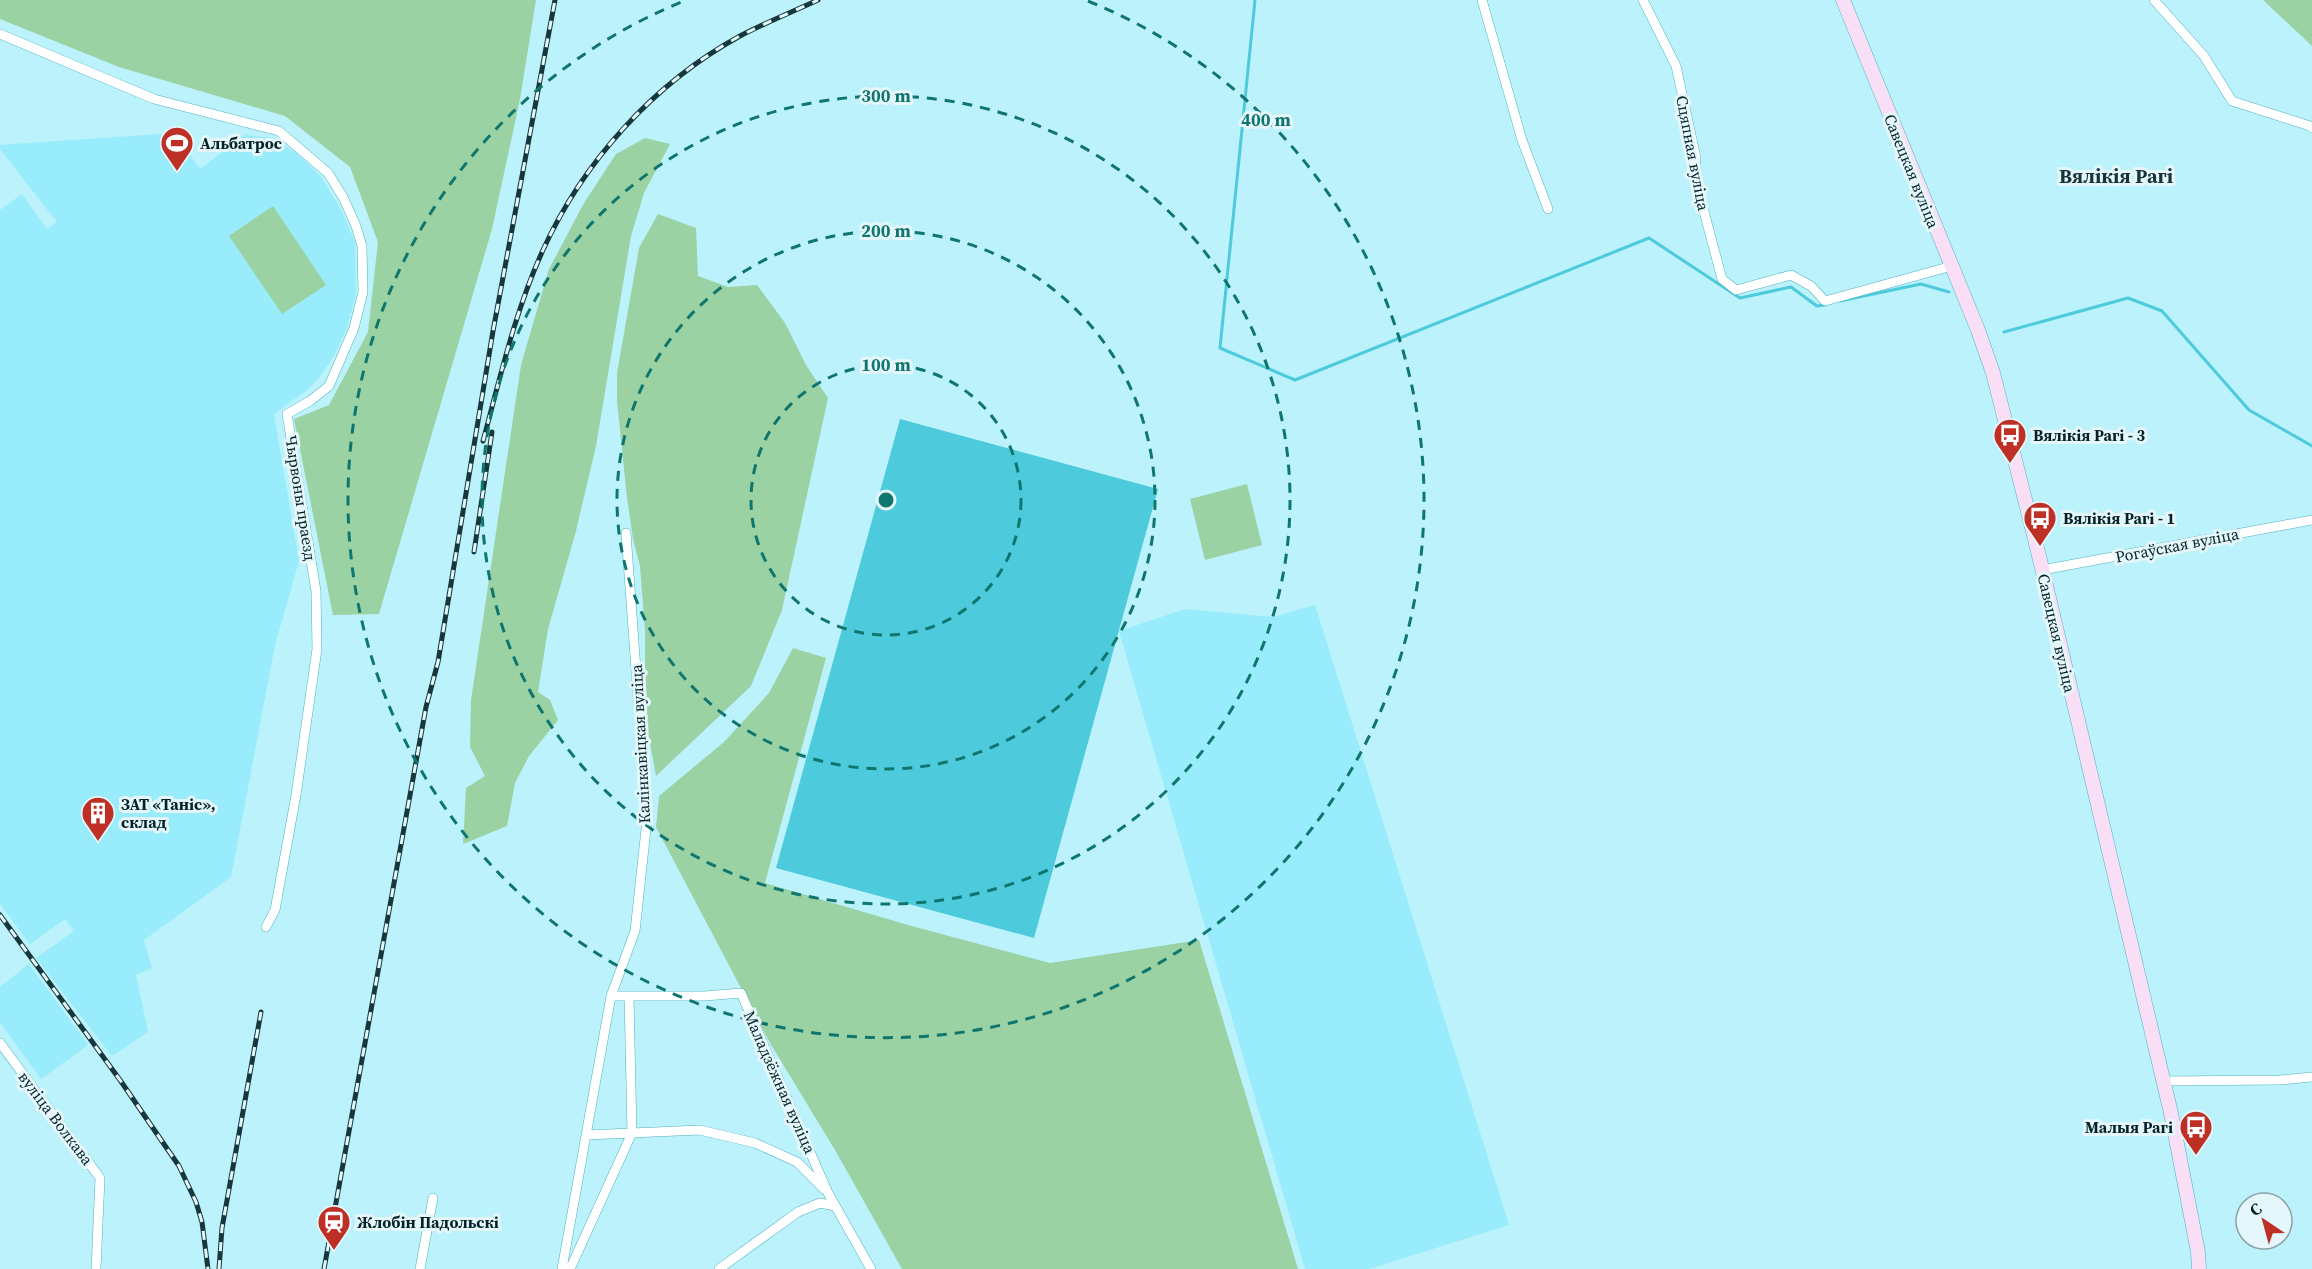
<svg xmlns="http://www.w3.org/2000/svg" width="2312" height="1269" font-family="'Source Serif 4',serif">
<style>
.built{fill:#98ecfb}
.green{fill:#9bd2a4}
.water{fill:#4ecadd}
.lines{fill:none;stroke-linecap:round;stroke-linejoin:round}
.stream{stroke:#4ecadd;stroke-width:3}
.street-casing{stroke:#4fb3c3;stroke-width:10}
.secondary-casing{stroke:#4fb3c3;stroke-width:15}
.street{stroke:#fff;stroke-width:9}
.secondary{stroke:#f8dff6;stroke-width:14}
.rail-casing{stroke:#16383d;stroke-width:5}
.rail{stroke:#e6f7fb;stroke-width:3;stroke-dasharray:9;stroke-linecap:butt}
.ring{fill:none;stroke:#0f766e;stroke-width:3;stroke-dasharray:10 8}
.labels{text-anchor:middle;stroke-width:6;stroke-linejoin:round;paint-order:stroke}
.poi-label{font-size:16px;font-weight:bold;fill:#032328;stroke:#e6f7fb;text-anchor:start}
.street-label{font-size:16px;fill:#032328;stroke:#e6f7fb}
.quarter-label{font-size:20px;font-weight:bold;fill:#16353a;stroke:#e6f7fb}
.centre{fill:#0f766e;stroke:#e6f7fb;stroke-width:3}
.ring-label{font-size:18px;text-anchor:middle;font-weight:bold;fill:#0f766e;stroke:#e6f7fb;stroke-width:6;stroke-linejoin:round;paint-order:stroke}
</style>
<rect width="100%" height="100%" fill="#bbf2fb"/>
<!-- built -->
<path class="built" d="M160,134L180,141L200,169L245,135L273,138L298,154L322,178L341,210L355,242L356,294L347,327L335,354L319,378L307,390L274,414L299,561L275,645L231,877L144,940L152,968L136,975L148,1032L112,1056L36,958L74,931L65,919L30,944L0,904V210L22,194L47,229L57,222L0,149V145Z
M1315,605L1509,1225L1369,1269H1305L1119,631L1185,609L1273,617Z
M29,964L88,1045L41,1079L0,1022V987Z"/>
<!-- green -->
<path class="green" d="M0,0H536L520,99L492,229L379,614L333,615L294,419L329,405L368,332L378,242L350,167L285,116L119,67L0,19Z
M2263,0H2312V46Z
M645,138L670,144L644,193L631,236L596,446L576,531L548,629L538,692L550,700L558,720L529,756L515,783L507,826L463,844L466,788L485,776L470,747L471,700L521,365L549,269L584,203L616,154Z
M273,206L326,285L282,314L229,236Z
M658,214L696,228L698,276L728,287L757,285L785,323L806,365L828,398L782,610L751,686L656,776L645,715V630L640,566L633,539L627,498L617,401V373L639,248Z
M1247,484L1262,545L1205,560L1190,499Z
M793,648L826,658L765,883L908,925L1050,963L1199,940L1298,1269H902L835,1150L770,1043L656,827L659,796L724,742L769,693Z"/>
<!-- water -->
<path class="water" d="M900,419L1158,489L1034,938L776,868Z"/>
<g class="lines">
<!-- stream -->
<path class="stream" d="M1255,0L1220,348L1295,380L1649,238L1740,298L1791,287L1817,306L1825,305
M1840,301L1921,284L1949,292
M2004,332L2128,298L2162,311L2249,410L2312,446"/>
<defs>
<path id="street" d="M1482,0L1522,140L1548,209
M1643,0L1676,66L1696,158L1694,174L1722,279L1736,290L1791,275L1811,286L1825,301L1952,266
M2154,0L2204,56L2232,101L2310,126L2312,128
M0,34L154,99L279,131L328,173L343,197L356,226L362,246L363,292L354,328L329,386L310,401L287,414L316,591L317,649L296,795L275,910L266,927
M2042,570L2312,520
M611,996H705L741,993L828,1193L871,1269
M0,1043L100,1178L96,1269
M2164,1081L2280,1080L2312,1077
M586,1135L700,1130L755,1143L797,1162L824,1189
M420,1269L433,1198
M562,1269L611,996L635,931L647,820L626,533
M570,1269L632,1133L629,996
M719,1269L798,1212L820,1203L835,1206"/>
<path id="secondary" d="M1843,0L1978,330L1993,373L2035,539L2171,1113L2198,1252L2199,1269"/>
</defs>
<!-- street casing -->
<use href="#street" class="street-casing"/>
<!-- secondary casing -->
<use href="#secondary" class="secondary-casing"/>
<!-- street -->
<use href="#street" class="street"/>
<!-- secondary -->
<use href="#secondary" class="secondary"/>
<defs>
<path id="rail" d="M483,441C500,378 515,311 543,250C583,162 654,83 740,36C765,23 792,12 818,0
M474,552L492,432
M0,915L120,1080L179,1166L196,1202L202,1222L208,1269
M219,1269L222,1228L261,1012
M324,1269L426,707L438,662L493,331L555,0"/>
</defs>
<!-- rail casing -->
<use href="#rail" class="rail-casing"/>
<!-- rail -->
<use href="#rail" class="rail"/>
</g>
<!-- distance rings -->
<g class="ring">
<circle cx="886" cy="500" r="135"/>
<circle cx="886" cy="500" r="269"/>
<circle cx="886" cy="500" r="404"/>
<path d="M1088 1A538 538 0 1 1 684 1"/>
</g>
<!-- icons -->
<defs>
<symbol id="stadium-pin" viewBox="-11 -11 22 30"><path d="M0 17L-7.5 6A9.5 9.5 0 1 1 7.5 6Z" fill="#be3025" stroke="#e6f7fb"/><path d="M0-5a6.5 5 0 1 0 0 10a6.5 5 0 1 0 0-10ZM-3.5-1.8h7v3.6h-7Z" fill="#fff"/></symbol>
<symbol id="bus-pin" viewBox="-11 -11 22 30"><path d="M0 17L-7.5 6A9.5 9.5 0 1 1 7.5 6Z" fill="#be3025" stroke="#e6f7fb"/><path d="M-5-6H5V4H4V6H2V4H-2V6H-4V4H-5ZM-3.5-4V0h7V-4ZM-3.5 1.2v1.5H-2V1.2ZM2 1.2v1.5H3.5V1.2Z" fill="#fff"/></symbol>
<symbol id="building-pin" viewBox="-11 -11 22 30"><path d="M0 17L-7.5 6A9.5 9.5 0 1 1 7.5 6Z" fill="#be3025" stroke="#e6f7fb"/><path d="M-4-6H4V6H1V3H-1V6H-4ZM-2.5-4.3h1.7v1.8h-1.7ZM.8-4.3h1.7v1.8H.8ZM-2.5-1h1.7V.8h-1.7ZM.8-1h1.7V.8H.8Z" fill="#fff"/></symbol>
<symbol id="station-pin" viewBox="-11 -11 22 30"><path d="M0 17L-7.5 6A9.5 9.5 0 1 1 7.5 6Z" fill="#be3025" stroke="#e6f7fb"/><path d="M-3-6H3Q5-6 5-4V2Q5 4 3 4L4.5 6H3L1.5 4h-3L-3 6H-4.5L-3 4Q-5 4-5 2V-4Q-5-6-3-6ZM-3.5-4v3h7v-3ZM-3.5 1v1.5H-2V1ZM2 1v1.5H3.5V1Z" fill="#fff"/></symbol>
</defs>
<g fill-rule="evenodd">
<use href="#stadium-pin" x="158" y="124" width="38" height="52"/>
<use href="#bus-pin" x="1991" y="416" width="38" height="52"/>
<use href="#bus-pin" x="2021" y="499" width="38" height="52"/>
<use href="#building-pin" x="79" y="794" width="38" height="52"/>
<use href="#bus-pin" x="2177" y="1108" width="38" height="52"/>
<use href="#station-pin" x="315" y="1203" width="38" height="52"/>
</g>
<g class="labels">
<!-- poi labels -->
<g class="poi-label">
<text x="200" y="149">Альбатрос</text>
<text x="2033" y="441">Вялікія Рагі - 3</text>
<text x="2063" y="524">Вялікія Рагі - 1</text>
<text x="121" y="810">ЗАТ «Таніс»,<tspan x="121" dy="18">склад</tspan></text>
<text x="2173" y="1133" text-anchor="end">Малыя Рагі</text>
<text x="357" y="1228">Жлобін Падольскі</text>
</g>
<!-- street labels -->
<g class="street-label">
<text transform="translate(1693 153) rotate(79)" y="6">Сцяпная вуліца</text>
<text transform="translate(1912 171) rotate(68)" y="6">Савецкая вуліца</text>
<text transform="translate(301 498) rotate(81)" y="6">Чырвоны праезд</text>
<text transform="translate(2177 545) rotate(-11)" y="6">Рогаўская вуліца</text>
<text transform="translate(2057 633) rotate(77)" y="6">Савецкая вуліца</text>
<text transform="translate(640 744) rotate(-93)" y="6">Калінкавіцкая вуліца</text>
<text transform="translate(780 1082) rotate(66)" y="6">Маладзёжная вуліца</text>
<text transform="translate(56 1118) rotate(53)" y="6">вуліца Волкава</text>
</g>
<!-- quarter labels -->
<g class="quarter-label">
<text x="2116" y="183">Вялікія Рагі</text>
</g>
</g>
<circle cx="886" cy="500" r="9" class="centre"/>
<g class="ring-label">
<text x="886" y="102">300 m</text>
<text x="1266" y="126">400 m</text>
<text x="886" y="237">200 m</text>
<text x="886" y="371">100 m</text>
</g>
<!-- north arrow -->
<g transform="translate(2264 1221) rotate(324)"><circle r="28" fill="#e6f7fb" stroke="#8ba2a7" stroke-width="1.5"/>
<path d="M0-4.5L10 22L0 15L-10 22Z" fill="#be3025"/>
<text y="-9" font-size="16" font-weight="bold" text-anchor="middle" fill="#032328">С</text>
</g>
</svg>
